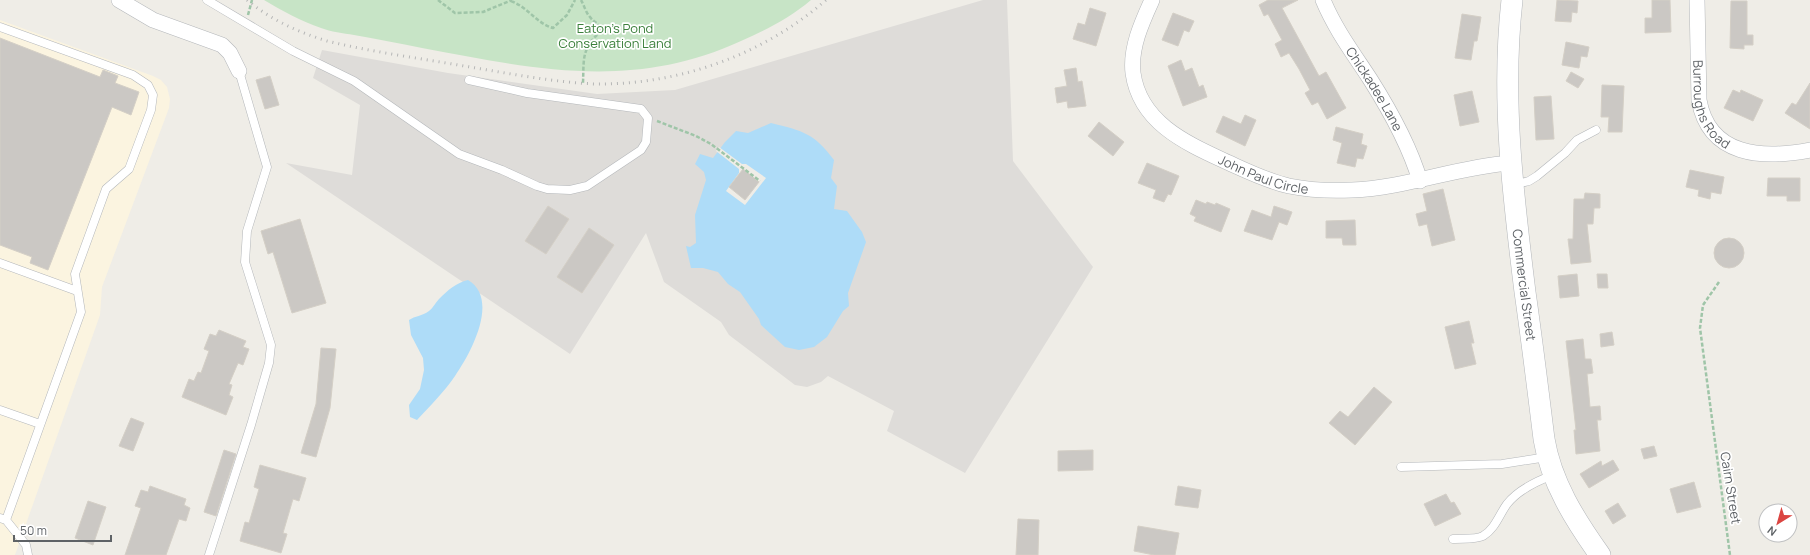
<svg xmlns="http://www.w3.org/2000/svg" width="1810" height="555" font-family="Manrope,sans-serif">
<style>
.commercial{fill:#fbf4e0}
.industrial{fill:#dedcd9}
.green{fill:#c7e4c6}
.water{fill:#aedcf8}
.pier{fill:#efede7}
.building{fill:#cbc8c4;stroke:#d4cfc6}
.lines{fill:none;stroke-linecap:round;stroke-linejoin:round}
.service-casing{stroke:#b4b7ba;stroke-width:9}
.minor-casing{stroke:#b4b7ba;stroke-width:16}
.secondary-casing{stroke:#b3b6ba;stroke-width:22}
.path{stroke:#9fc5a8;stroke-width:2.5;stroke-dasharray:4 2;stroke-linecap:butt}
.service{stroke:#fff;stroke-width:8}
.minor{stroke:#fff;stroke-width:15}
.secondary{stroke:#fff;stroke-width:21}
.rail{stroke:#b5b6b6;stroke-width:3;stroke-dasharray:1 5;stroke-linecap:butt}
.labels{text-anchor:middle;stroke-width:3.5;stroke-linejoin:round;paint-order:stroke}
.park-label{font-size:13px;fill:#3c803c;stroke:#fff}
.street-label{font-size:13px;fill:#5e6266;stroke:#fff}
</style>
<rect width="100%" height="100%" fill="#efede7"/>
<!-- commercial -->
<path class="commercial" d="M0,20L153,76L161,80L167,87L170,99L169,108L102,287L100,315L15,555H0Z"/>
<!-- industrial -->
<path class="industrial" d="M983,0H1007L1013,161L1093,267L965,473L887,431L894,411L828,376L821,382L807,387L795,385L729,335L721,322L664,282L646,233L570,354L286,163L352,175L360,105L313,78L322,50L448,73L597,94L675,90Z"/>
<!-- green -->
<path class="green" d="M264,0H811C790,18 766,30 741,41C632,91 534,69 422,48C399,43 376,39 354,35C343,33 331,32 321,28C301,21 282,11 264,0Z"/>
<!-- water -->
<path class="water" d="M771,123C803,131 814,133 834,160L831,178L837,186L834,209L847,211L862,232L866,242L848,293L849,306L843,311L827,337L814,347L799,350L785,347L761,325L759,319L740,292L728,284L718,272L703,268H691L686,246L690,247L696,243L695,215L706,180L704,172L695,164L700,154L713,158L725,142L736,131L748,133Z
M468,280C500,299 471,353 455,376C444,392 430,406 417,420L410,417L409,405L420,389L424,370L423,358L411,335L409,320C415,316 422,316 429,311C433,308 435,303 439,299C448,290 456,283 468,280Z"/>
<!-- pier -->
<path class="pier" d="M719,147L742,164H746L766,178L745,205L726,191L739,173V169L716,151Z"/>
<!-- building -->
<path class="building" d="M1268,0H1298L1282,8L1319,76L1326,72L1346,108L1327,119L1318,102L1312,105L1305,93L1310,90L1299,69L1289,53L1281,57L1275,44L1282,40L1268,14L1264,16L1259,5Z
M1557,0L1578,1L1577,13L1572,12L1571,22L1555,21Z
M1652,0H1670L1671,32L1645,33V18H1652Z
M1731,1H1747V35H1753V45H1744V49L1730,48Z
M1090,8L1106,13L1096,46L1073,39L1078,23L1085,25Z
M1173,13L1194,21L1189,32L1184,30L1178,46L1162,40Z
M1462,14L1481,17L1477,41H1474L1471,60L1455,58Z
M0,38L100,77L103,70L118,76L115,83L139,92L131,115L112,107L48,270L30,263L32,257L0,245Z
M1566,42L1589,47L1587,57L1581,56L1579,68L1562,65Z
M1181,60L1185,71L1192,68L1199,87L1203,85L1207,97L1183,106L1168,66Z
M1076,68L1078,82L1082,81L1086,106L1068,108L1067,101L1057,103L1055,88L1067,86L1064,70Z
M1571,72L1584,79L1578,88L1566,81Z
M270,76L279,105L265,109L256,80Z
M1810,83V129L1785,113L1792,103L1796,105Z
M1602,85L1624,86L1622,132H1608L1609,117H1601Z
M1733,90L1740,93L1741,90L1763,100L1753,121L1724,108Z
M1472,91L1479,122L1460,126L1454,95Z
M1551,96L1554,139L1536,140L1534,97Z
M1245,115L1256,120L1245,146L1216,132L1223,116L1241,124Z
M1099,122L1124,142L1113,156L1088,136Z
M1336,127L1363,134L1361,144L1367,146L1363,159L1357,158L1355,167L1337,163L1342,143L1333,140Z
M1147,163L1179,176L1171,195L1168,194L1164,202L1153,198L1156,190L1138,183Z
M743,169L759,182L745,200L729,187Z
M1690,170L1724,177L1721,194L1711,192L1710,199L1698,196L1699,190L1686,187Z
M1768,178H1800V201H1787V196H1767Z
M1443,189L1455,240L1432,246L1427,224L1419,226L1416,214L1427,211L1423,194Z
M1585,193L1600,194V208H1594L1593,224H1587L1591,262L1571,264L1568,239H1573L1574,199H1584Z
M1196,200L1206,204L1207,202L1215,205L1216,203L1230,209L1221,232L1194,221L1196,217L1190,214Z
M548,206L569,219L546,254L525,241Z
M1274,206L1292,212L1287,225L1279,222L1272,240L1244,231L1252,210L1271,217Z
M300,219L326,303L292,313L273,252L268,254L261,231Z
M1355,220L1356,245H1343L1342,238H1326V221Z
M589,228L614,245L582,293L557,277Z
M1714 253a15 15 0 1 1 30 0a15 15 0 1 1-30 0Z
M1577,274L1579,296L1560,298L1558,276Z
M1597,274H1607L1608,288H1598Z
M1469,321L1474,343H1471L1476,364L1455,369L1445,327Z
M219,330L246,341L243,347L249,349L243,365L238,363L229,384L232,385L229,395L233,397L226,415L182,397L189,379L194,381L198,372L201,373L209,351L204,349L210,334L216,336Z
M1612,332L1614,345L1601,347L1600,334Z
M1583,339L1585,359H1591L1593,373L1587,374L1590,407L1600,406L1601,420H1597L1600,451L1576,454L1574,430H1576L1566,341Z
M321,348L336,349L330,408L316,457L301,453L316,404Z
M1374,387L1392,402L1355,445L1329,423L1340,411L1348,417Z
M131,418L144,423L133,451L119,446Z
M1654,446L1657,456L1644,459L1641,449Z
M224,450L236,454L216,516L204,512Z
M1093,450V470L1058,471V451Z
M1613,460L1619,470L1589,488L1580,474L1601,461L1602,466Z
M260,465L306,478L299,501L293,499L283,533L287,534L281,553L240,541L245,522L249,523L259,489L254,487Z
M1694,482L1701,507L1677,513L1670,489Z
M150,486L186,499L184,505L190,508L186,521L179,519L166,555H125L141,508L135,506L141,490L148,492Z
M1178,486L1201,490L1198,508L1175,505Z
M1446,494L1451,503L1454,502L1461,514L1435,526L1424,504Z
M88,501L106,507L93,545L75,538Z
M1618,503L1626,516L1613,524L1605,511Z
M1018,519L1039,520L1038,555H1016Z
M1138,526L1179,533L1175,555H1154L1134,551Z"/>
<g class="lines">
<defs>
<path id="service" d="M207,0L293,51L354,81L459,154L502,170L537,186L547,189L570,190L587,186L641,150L646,142L648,118L641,109L527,93L469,80
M0,27L133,75L148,85L153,95L151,110L129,169L106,189L75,274L81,312L6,520L0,518
M1513,185L1529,181L1537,176L1565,153L1577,140L1596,130
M0,263L77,291
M0,410L40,424
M1401,467L1502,464L1547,457
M6,520L26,545L28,555
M1453,539C1462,538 1475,540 1483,536C1495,529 1499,515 1507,504C1518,490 1537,481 1553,475
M209,555L251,425L269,363L271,345L245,262L247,231L267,167L239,71"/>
<g id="minor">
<path d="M119,0L153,20L222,45L230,53L239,71"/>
<path id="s1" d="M1152,0C1142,22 1130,48 1133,73C1140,123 1186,143 1227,162C1247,171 1267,181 1289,186C1309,190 1331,191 1352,190C1406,188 1456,167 1510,163"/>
<path id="s2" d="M1323,0C1335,29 1353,53 1370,79C1389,109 1410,147 1420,181"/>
<path id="s3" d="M1697,0L1699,100C1709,157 1763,159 1810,150"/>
</g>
<g id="secondary">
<path id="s4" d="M1512,0C1501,98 1513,195 1525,292C1532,341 1538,390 1544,439C1551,482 1575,520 1600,555"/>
</g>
</defs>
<!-- service casing -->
<use href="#service" class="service-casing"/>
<!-- minor casing -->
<use href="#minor" class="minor-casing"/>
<!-- secondary casing -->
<use href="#secondary" class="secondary-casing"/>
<!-- path -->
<path class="path" d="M438,0L455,13L483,12L512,0
M581,0C584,5 586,13 590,17C595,24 600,22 600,32C581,49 584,60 583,83
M511,1C529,8 536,23 553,28L567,15L575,0
M248,15L252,0
M657,121L696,136L711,144L760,181
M1719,282L1703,305L1700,328L1730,555"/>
<!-- service -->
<use href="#service" class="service"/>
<!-- minor -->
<use href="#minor" class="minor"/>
<!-- secondary -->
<use href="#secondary" class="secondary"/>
<!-- rail -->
<path class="rail" d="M247,0C271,20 298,32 327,41C372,52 418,58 464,66C507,73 551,82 595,84C679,85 763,55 826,0"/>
</g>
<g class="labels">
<!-- park labels -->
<g class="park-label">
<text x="615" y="33">Eaton's Pond<tspan x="615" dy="15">Conservation Land</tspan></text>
</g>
<!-- street labels -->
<g class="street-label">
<text dy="5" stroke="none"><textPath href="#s2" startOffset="103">Chickadee Lane</textPath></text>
<text dy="5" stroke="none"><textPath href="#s3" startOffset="108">Burroughs Road</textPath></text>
<text dy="5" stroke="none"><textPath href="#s1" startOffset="251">John Paul Circle</textPath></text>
<text dy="5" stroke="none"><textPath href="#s4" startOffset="286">Commercial Street</textPath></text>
<text transform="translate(1731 488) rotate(81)" y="5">Cairn Street</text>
</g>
</g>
<!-- north arrow -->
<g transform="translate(1778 523) rotate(217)"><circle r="19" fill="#ffffff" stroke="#bfc0c2"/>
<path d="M0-3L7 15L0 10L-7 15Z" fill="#db4541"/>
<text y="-6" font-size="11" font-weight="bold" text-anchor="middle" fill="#5e6266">N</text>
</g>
<!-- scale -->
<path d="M14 535v6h97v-6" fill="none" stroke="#5e6266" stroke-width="2"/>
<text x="20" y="535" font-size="12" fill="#5e6266" stroke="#ffffff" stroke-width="3" paint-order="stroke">50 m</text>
</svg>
